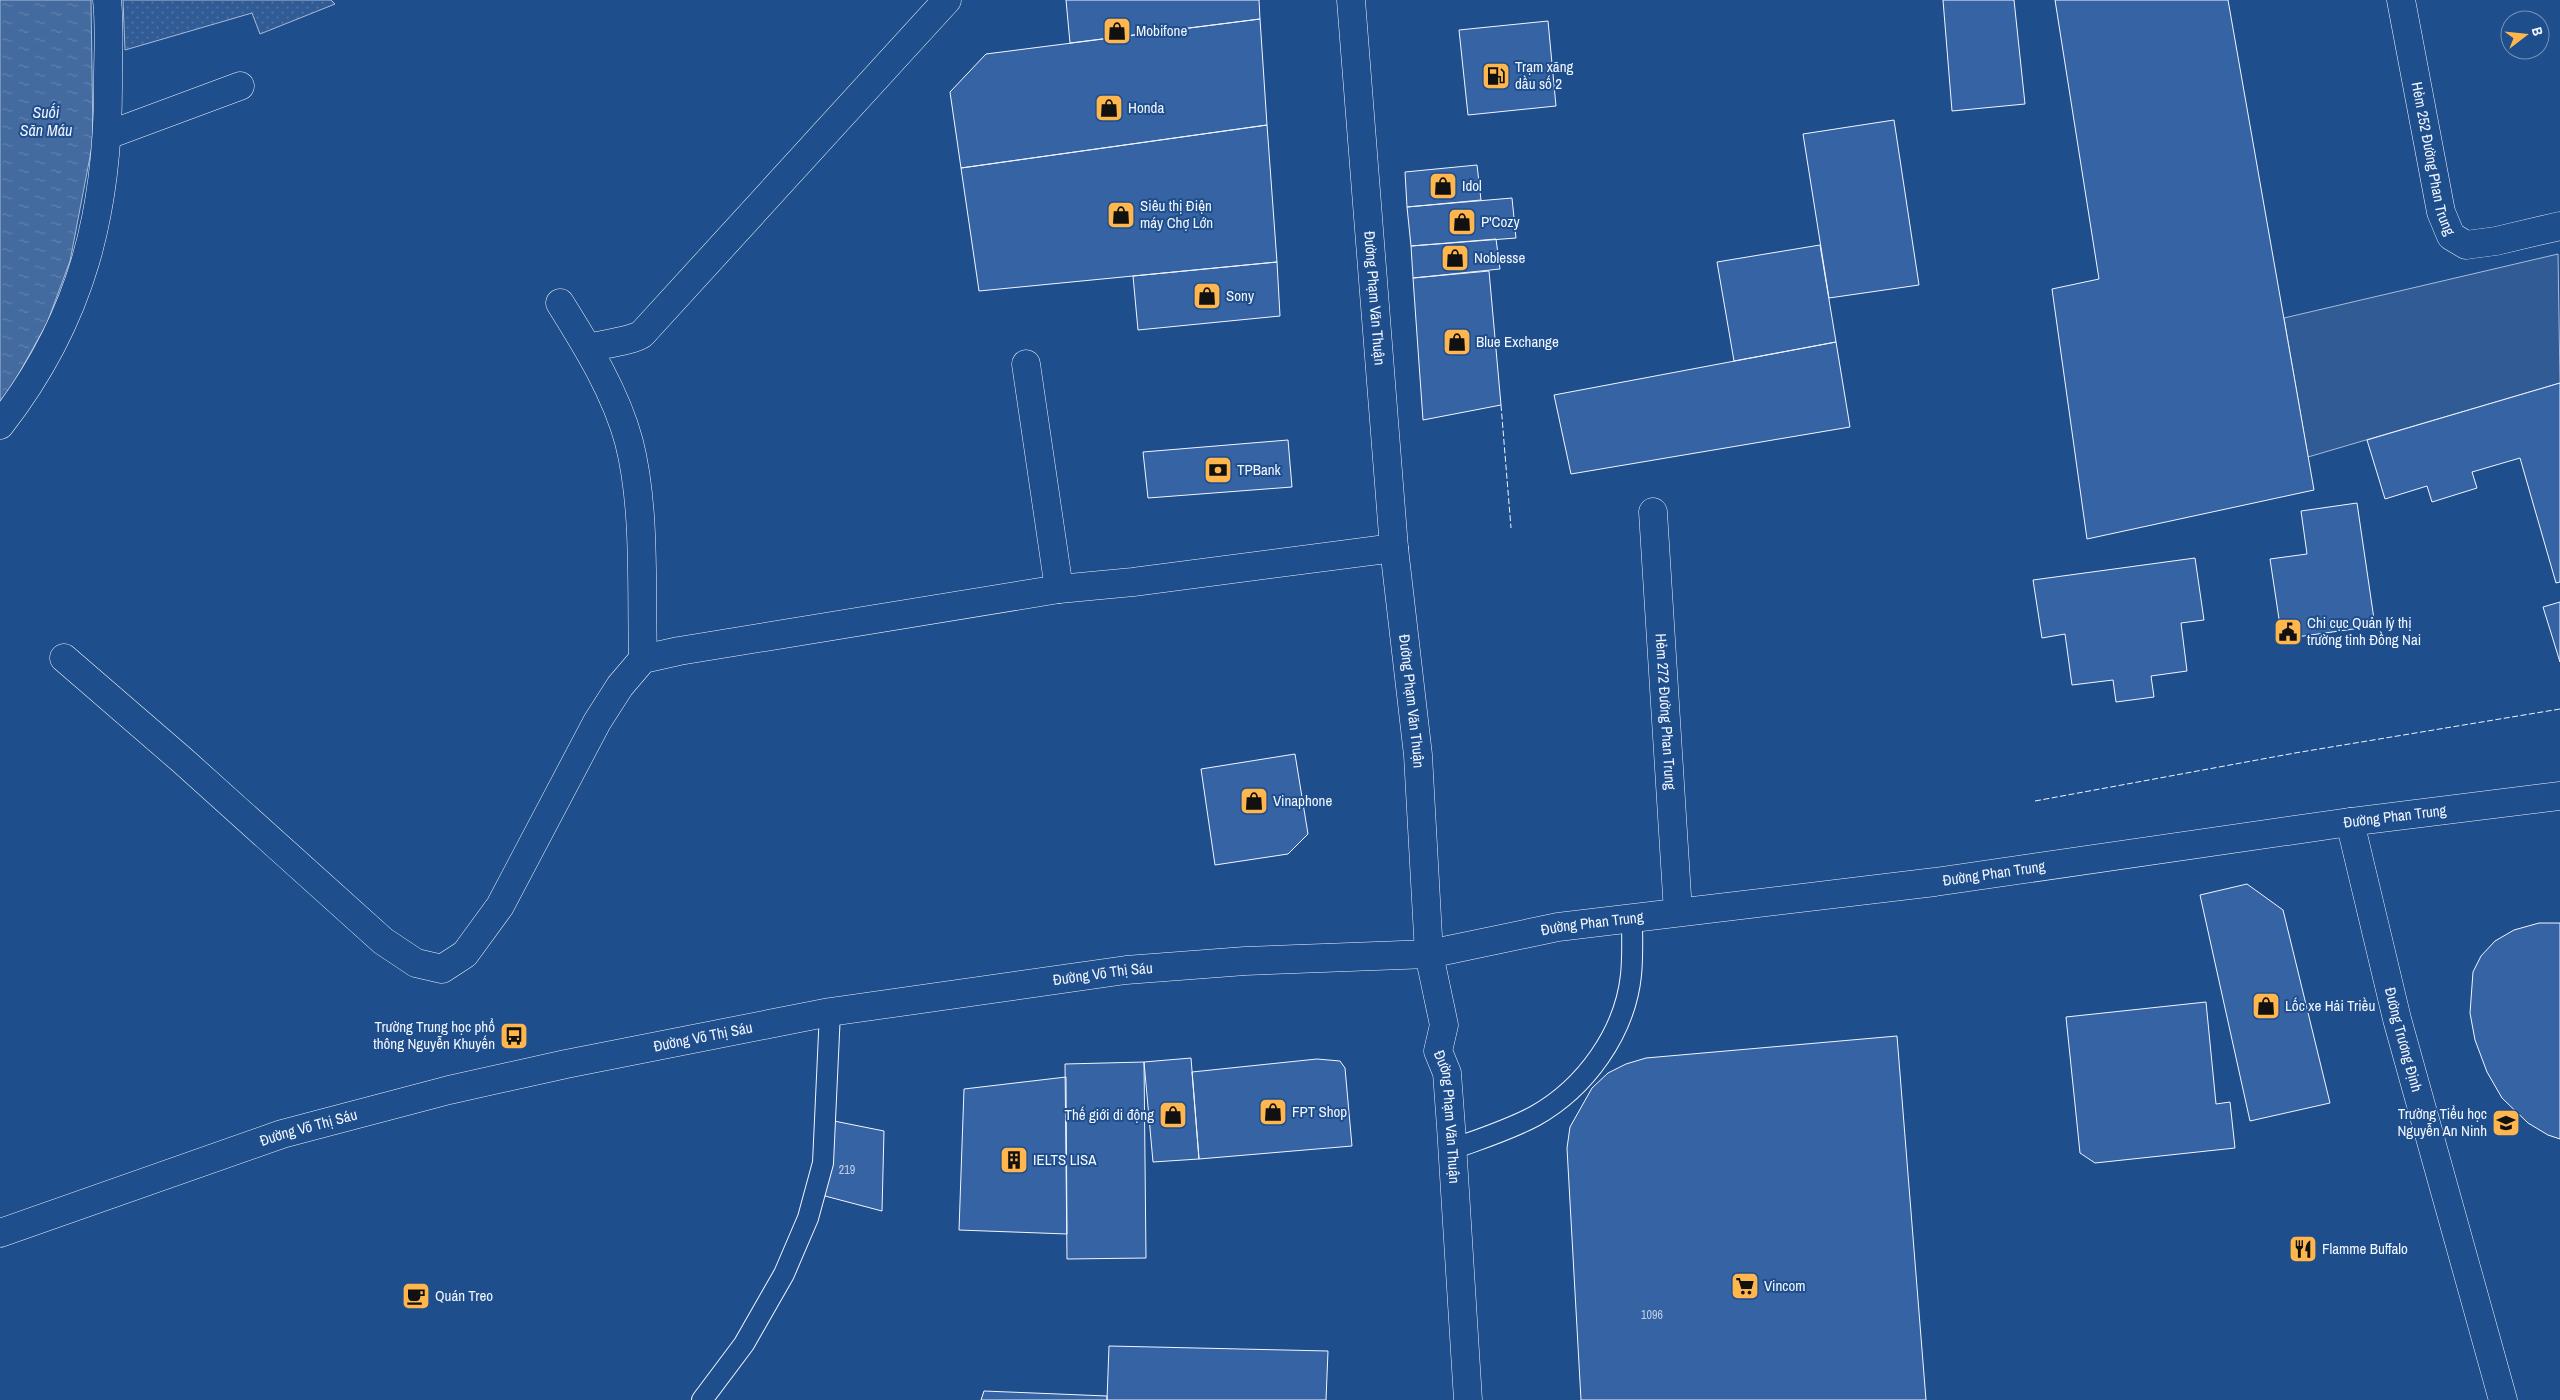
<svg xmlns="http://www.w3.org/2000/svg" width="2560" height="1400" font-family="'Archivo Narrow',sans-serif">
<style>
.grass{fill:url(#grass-dots);stroke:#a8bbd7}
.garden{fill:#305b95;stroke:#a8bbd7}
.water{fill:url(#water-ripples);stroke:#a8bbd7}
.building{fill:#3563a3;stroke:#f2f6ff}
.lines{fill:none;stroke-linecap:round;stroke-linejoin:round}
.lane-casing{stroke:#f2f6ff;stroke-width:22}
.street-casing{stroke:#f2f6ff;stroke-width:29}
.secondary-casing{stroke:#f2f6ff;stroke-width:29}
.primary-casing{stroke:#f2f6ff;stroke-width:29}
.lane{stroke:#1f4e8c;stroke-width:20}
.street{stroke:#1f4e8c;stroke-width:28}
.secondary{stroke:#1f4e8c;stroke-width:28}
.primary{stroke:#1f4e8c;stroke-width:28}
.fence{stroke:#f2f6ff;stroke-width:1;stroke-dasharray:6 2.5;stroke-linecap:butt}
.labels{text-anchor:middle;stroke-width:4;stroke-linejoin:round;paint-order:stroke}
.number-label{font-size:12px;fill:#c3d1e8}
.poi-label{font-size:15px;fill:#f2f6ff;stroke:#1f4e8c;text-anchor:start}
.street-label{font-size:15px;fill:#f2f6ff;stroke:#1f4e8c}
.water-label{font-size:16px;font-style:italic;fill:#f2f6ff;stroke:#1f4e8c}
</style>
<defs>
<pattern id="grass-dots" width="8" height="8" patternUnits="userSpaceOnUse" patternTransform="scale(1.25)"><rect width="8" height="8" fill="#305b95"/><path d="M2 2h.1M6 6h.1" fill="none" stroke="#4e73a5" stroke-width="1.8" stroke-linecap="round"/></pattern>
<pattern id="water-ripples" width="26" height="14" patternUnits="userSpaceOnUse" patternTransform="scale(1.25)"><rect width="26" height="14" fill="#446ba0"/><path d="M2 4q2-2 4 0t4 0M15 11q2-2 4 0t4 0" fill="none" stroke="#5f81ae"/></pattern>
</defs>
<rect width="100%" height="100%" fill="#1f4e8c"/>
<!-- grass -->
<path class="grass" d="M123,0H331L335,4L260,34L252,13L125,50Z"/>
<!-- garden -->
<path class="garden" d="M2558,254L2560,383L2308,457L2284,318Z"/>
<!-- water -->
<path class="water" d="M0,0H91L93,141L70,261L47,323L12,386L0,401Z"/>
<!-- building -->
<path class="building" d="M1066,0H1259L1260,19L1070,43Z
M1943,0H2014L2025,104L1952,111Z
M2055,0H2228L2314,490L2087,539L2052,289L2099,279Z
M1260,19L1267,125L961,168L950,92L986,54Z
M1548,21L1556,106L1468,115L1459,30Z
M1894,120L1919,285L1829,298L1803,134Z
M1267,125L1277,262L979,291L961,168Z
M1477,165L1481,200L1407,207L1405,172Z
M1512,198L1516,238L1411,246L1407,207Z
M1496,239L1500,269L1413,278L1411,246Z
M1820,245L1836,342L1734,361L1717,262Z
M1277,262L1280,316L1138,330L1133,276Z
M1489,271L1501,405L1423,420L1413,278Z
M1836,342L1850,427L1571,474L1554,395Z
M2560,383V582L2556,583L2520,458L2472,472L2477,488L2432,502L2427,486L2385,499L2367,440Z
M1288,440L1292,487L1148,498L1143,452Z
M2357,503L2375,626L2282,639L2270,559L2307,554L2301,511Z
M2195,558L2204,620L2181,623L2187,671L2151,676L2154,697L2116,702L2113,680L2072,685L2065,634L2042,638L2033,580Z
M2560,602V662L2543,607Z
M1295,754L1308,834L1288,854L1215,865L1201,769Z
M2247,884L2283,910L2330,1103L2250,1121L2200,895Z
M2539,923H2560V1139L2548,1135L2528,1123L2502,1098L2487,1072L2475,1040L2470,1013L2473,972L2481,956L2495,941L2514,930Z
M2206,1002L2216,1104L2230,1102L2235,1148L2095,1163L2080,1153L2066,1017Z
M1897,1036L1926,1400H1581L1567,1148L1570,1127L1592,1088L1608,1073L1626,1064L1646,1058Z
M1191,1058L1199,1159L1153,1162L1144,1062Z
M1317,1059L1340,1061L1345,1068L1352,1146L1199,1159L1192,1072Z
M1144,1062L1146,1258L1067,1259L1065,1064Z
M1066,1077L1067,1234L959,1230L964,1089Z
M834,1121L884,1131L882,1211L825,1196Z
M1109,1346L1328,1351L1326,1400H1107Z
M984,1391L1107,1396V1400H981Z"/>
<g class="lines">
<defs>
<path id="lane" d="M1453,1149C1480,1139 1509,1130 1535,1116C1585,1088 1625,1033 1631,975C1633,956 1632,937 1632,918
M702,1400L744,1344L784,1274L808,1218L823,1163L830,1012"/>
<g id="street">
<path id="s1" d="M2401,0L2441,212L2451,236L2466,245L2496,241L2560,226"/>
<path d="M108,135L240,86"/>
<path d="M560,303C587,346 616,393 629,442C646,508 641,591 643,659"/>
<path d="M588,348C603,344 632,341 642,334L947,0"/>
<path d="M1026,364L1059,589"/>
<path d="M0,425C82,320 109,211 108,79C108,53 110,26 107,0"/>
<path id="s2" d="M1653,512L1678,912"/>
<path d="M64,658L182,760L383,941L416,963L442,969L465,954L500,906L597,722L620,686L643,659L679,651L1059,589L1133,582L1394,548"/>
</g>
<g id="secondary">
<path id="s3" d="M2350,822L2397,1019L2503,1400"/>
<path id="s4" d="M0,1233L282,1134L449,1090L566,1064L830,1012L1126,970L1245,961L1429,954L1558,927L1935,882L2350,822L2560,796"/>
</g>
<g id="primary">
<path id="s5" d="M1351,0L1394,548L1418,755L1429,954L1444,1025L1438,1051L1447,1073L1451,1127L1468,1400"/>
</g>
</defs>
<!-- lane casing -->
<use href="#lane" class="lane-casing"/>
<!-- street casing -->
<use href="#street" class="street-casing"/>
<!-- secondary casing -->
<use href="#secondary" class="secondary-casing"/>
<!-- primary casing -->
<use href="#primary" class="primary-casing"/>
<!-- lane -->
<use href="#lane" class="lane"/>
<!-- street -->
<use href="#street" class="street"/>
<!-- secondary -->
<use href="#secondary" class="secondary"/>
<!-- primary -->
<use href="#primary" class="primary"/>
<!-- fence -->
<path class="fence" d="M1501,405L1511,528
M2035,801L2295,753L2560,709"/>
</g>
<!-- icons -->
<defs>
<symbol id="shop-square" viewBox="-11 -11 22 22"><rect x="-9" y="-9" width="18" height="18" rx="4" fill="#ffb74d" stroke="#1f4e8c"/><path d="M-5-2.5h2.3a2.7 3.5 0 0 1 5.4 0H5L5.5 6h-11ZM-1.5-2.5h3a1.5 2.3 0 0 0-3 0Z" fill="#111"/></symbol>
<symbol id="fuel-square" viewBox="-11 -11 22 22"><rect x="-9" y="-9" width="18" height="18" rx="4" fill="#ffb74d" stroke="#1f4e8c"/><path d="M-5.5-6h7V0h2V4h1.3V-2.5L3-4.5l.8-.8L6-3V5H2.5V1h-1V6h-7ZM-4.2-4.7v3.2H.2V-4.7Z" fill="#111"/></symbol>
<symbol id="bank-square" viewBox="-11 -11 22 22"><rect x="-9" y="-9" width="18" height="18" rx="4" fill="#ffb74d" stroke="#1f4e8c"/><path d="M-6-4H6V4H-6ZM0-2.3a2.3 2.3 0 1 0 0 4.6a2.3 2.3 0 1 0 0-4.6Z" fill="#111"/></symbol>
<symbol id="civic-square" viewBox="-11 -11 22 22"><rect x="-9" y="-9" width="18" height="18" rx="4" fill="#ffb74d" stroke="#1f4e8c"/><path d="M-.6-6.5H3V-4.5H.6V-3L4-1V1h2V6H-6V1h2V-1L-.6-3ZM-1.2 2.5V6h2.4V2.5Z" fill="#111"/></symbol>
<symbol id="bus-square" viewBox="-11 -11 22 22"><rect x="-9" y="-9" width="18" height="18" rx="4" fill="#ffb74d" stroke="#1f4e8c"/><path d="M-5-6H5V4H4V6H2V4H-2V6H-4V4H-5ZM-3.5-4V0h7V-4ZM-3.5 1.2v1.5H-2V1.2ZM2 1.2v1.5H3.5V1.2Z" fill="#111"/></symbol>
<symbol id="school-square" viewBox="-11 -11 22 22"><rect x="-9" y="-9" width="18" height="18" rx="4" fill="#ffb74d" stroke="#1f4e8c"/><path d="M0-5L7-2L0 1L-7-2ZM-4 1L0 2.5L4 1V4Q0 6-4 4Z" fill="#111"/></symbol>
<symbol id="building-square" viewBox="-11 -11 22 22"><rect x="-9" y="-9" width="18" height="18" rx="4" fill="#ffb74d" stroke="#1f4e8c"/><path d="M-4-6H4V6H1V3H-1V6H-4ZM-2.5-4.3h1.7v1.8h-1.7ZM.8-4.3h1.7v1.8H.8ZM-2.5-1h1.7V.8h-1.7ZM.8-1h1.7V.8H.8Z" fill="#111"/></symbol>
<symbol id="restaurant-square" viewBox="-11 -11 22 22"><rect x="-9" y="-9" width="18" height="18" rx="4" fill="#ffb74d" stroke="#1f4e8c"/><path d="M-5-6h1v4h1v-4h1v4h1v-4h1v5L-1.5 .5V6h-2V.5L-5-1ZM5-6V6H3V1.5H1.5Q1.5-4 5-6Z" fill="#111"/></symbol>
<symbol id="supermarket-square" viewBox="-11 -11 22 22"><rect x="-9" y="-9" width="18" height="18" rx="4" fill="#ffb74d" stroke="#1f4e8c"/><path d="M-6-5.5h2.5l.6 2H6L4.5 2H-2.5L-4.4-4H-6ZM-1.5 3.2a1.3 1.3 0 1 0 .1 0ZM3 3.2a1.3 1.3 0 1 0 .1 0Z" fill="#111"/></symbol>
<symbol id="cafe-square" viewBox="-11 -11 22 22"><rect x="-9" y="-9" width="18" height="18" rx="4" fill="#ffb74d" stroke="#1f4e8c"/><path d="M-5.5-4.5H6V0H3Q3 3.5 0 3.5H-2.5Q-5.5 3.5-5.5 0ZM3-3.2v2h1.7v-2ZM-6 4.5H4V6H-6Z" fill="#111"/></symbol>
</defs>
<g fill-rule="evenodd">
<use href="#shop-square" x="1101" y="15" width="32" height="32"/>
<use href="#fuel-square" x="1480" y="60" width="32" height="32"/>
<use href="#shop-square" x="1093" y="92" width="32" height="32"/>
<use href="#shop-square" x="1427" y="170" width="32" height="32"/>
<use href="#shop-square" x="1105" y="199" width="32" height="32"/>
<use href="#shop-square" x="1446" y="206" width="32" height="32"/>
<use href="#shop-square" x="1439" y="242" width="32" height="32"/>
<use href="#shop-square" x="1191" y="280" width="32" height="32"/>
<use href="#shop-square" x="1441" y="326" width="32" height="32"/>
<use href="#bank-square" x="1202" y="454" width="32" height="32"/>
<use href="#civic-square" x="2272" y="616" width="32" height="32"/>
<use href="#shop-square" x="1238" y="785" width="32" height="32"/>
<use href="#shop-square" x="2250" y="990" width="32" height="32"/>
<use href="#bus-square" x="498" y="1020" width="32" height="32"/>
<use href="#shop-square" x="1257" y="1096" width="32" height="32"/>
<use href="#shop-square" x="1157" y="1099" width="32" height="32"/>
<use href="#school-square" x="2490" y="1107" width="32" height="32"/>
<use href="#building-square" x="998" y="1144" width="32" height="32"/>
<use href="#restaurant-square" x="2287" y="1233" width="32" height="32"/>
<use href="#supermarket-square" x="1729" y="1270" width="32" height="32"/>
<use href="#cafe-square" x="400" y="1280" width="32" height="32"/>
</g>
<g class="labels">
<!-- number labels -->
<g class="number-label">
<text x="847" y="1174">219</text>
<text x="1652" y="1319">1096</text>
</g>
<!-- poi labels -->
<g class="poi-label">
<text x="1136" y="36">Mobifone</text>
<text x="1515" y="72">Trạm xăng<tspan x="1515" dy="17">dầu số 2</tspan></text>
<text x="1128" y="113">Honda</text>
<text x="1462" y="191">Idol</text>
<text x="1140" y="211">Siêu thị Điện<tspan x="1140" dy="17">máy Chợ Lớn</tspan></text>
<text x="1481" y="227">P'Cozy</text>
<text x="1474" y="263">Noblesse</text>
<text x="1226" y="301">Sony</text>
<text x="1476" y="347">Blue Exchange</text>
<text x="1237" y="475">TPBank</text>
<text x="2307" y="628">Chi cục Quản lý thị<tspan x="2307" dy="17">trường tỉnh Đồng Nai</tspan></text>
<text x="1273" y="806">Vinaphone</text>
<text x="2285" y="1011">Lốc xe Hải Triều</text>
<text x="495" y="1032" text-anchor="end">Trường Trung học phổ<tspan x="495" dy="17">thông Nguyễn Khuyến</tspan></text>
<text x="1292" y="1117">FPT Shop</text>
<text x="2487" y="1119" text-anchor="end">Trường Tiểu học<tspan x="2487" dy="17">Nguyễn An Ninh</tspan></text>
<text x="1154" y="1120" text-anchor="end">Thế giới di động</text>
<text x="1033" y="1165">IELTS LISA</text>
<text x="2322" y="1254">Flamme Buffalo</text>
<text x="1764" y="1291">Vincom</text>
<text x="435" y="1301">Quán Treo</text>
</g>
<!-- street labels -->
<g class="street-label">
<text dy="5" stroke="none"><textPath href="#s1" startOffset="162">Hẻm 252 Đường Phan Trung</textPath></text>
<text dy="5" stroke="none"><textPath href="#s5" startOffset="299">Đường Phạm Văn Thuận</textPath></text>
<text dy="5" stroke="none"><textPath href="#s5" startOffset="704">Đường Phạm Văn Thuận</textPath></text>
<text dy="5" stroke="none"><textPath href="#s2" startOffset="200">Hẻm 272 Đường Phan Trung</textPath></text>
<text dy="5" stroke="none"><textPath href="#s4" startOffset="2439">Đường Phan Trung</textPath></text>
<text dy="5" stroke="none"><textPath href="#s4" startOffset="2034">Đường Phan Trung</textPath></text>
<text dy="5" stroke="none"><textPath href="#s4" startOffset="1629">Đường Phan Trung</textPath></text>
<text dy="5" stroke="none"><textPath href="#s4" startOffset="1136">Đường Võ Thị Sáu</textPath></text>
<text dy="5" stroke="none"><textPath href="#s4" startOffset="731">Đường Võ Thị Sáu</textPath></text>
<text dy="5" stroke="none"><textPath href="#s3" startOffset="224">Đường Trương Định</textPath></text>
<text dy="5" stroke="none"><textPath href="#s5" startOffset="1124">Đường Phạm Văn Thuận</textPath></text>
<text dy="5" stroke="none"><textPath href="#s4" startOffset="326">Đường Võ Thị Sáu</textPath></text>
</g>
<!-- water labels -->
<g class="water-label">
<text x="46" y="118">Suối<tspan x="46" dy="18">Săn Máu</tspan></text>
</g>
</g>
<!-- north arrow -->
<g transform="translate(2525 35) rotate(74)"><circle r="24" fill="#1f4e8c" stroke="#7391ba"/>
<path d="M0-4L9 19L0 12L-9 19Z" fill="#ffb74d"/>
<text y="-8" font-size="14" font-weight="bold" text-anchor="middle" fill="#f2f6ff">B</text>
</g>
</svg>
